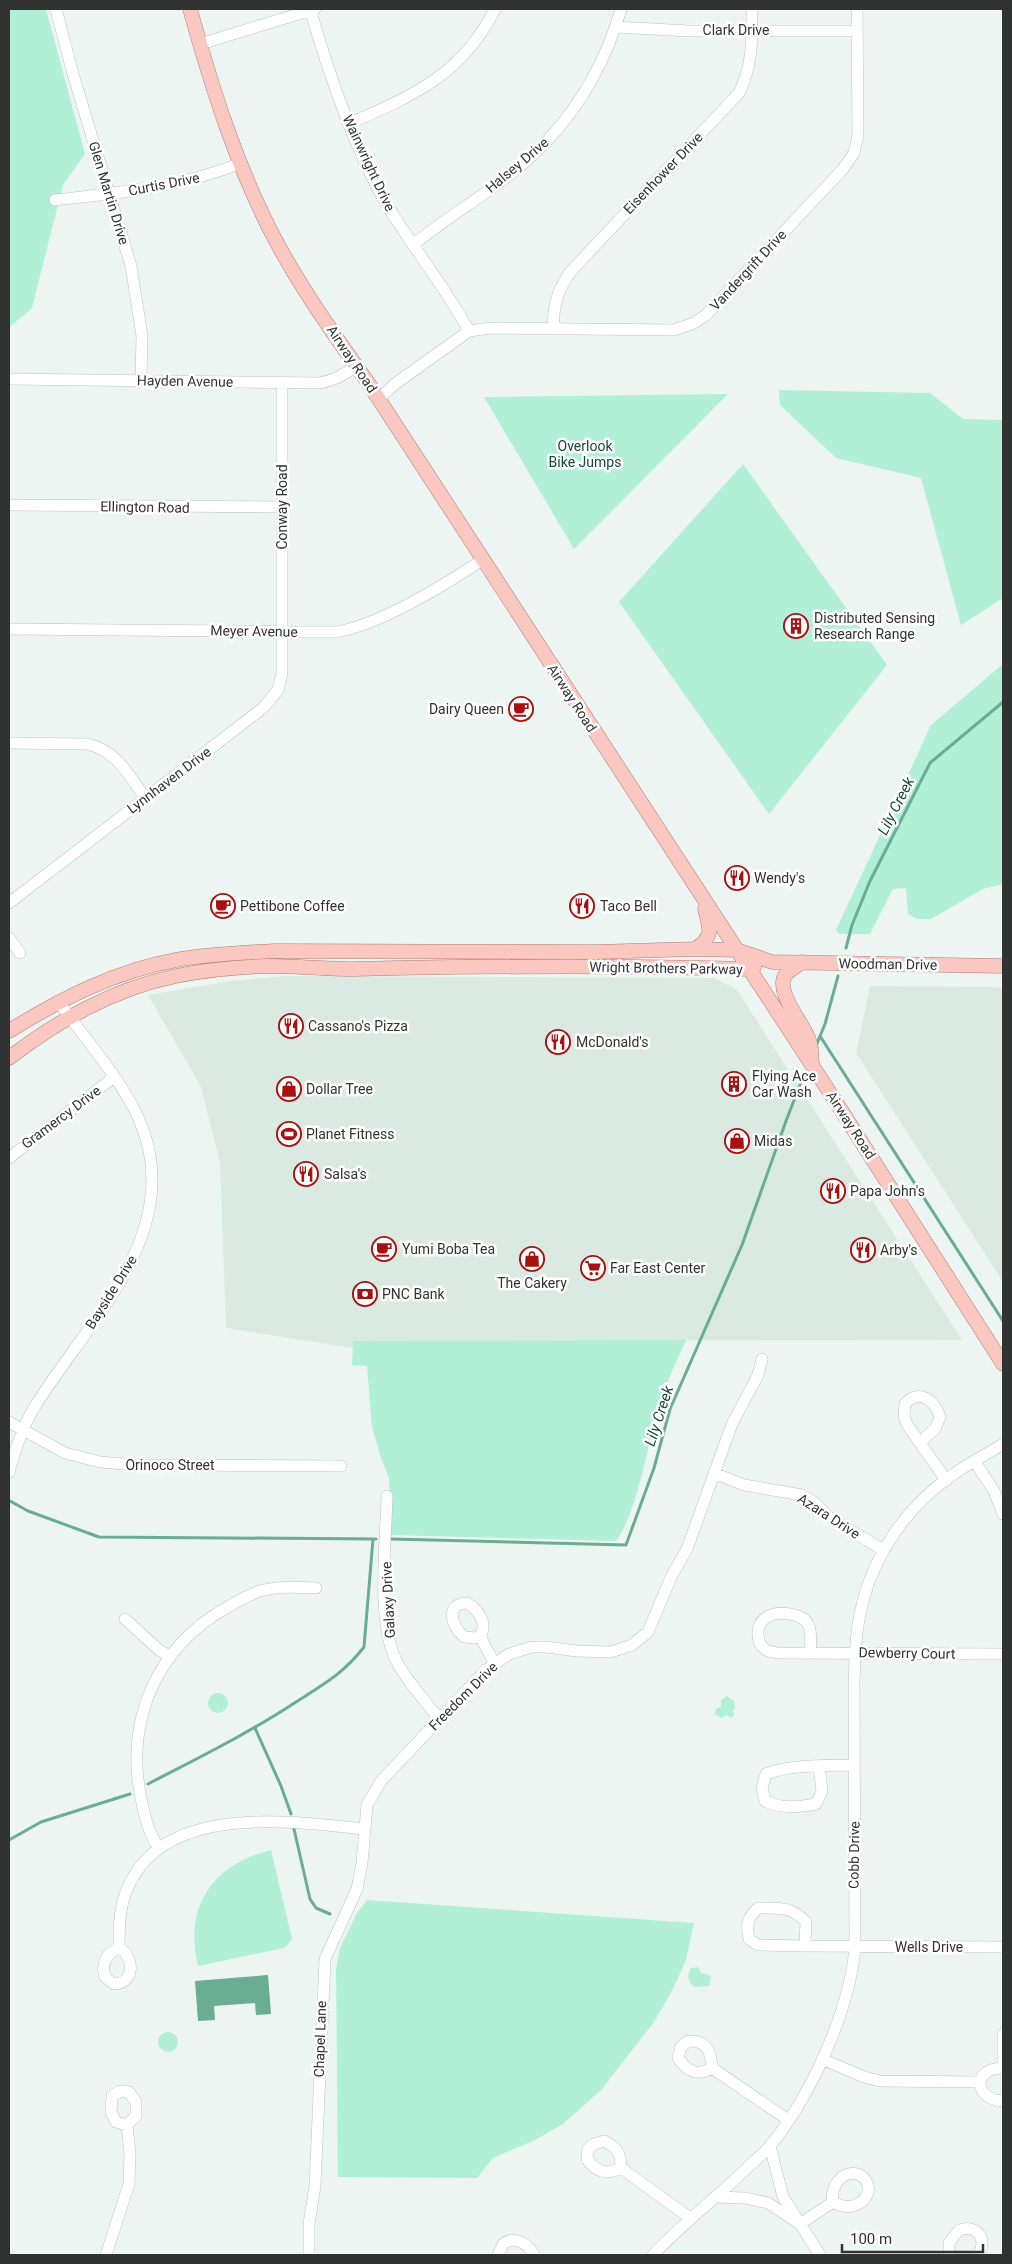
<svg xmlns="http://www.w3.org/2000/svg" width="1012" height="2264" font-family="Roboto,sans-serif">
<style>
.built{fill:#daeae3}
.green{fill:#b2efd7}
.water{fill:#6bac94}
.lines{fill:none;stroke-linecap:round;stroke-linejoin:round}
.stream{stroke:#6bac94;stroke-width:3}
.minor-casing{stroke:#bbc4c0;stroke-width:12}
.major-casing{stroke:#b17c74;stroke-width:15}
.minor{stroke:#fff;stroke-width:11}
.major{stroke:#fac8c1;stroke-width:14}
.labels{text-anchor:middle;stroke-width:5;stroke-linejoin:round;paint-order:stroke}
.street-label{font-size:14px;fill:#303332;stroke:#fff}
.park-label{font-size:14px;fill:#144a39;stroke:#fff}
.poi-label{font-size:14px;fill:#303332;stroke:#fff;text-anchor:start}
.water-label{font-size:15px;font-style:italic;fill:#134938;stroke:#fff}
</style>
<rect width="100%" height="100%" fill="#edf5f2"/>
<!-- built -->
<path class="built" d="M284,976L714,978L737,990L962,1340L353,1341V1348L226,1328L220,1162L201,1087L148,995L231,981Z
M870,986L996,987L1003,989V1282L856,1053Z"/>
<!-- green -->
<path class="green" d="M9,9H46L85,154L63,185L32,308L12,325H9Z
M779,390L930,393L963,419L1003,420V598L961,625L921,478L836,458L780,405Z
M728,394L574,549L484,397Z
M743,464L887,665L769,814L619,602Z
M1003,664V884L983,889L931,919H917L908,914L906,888L893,889L870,934H839L836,930L931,725Z
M686,1340C677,1361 666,1383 659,1405C649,1441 637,1513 616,1541L390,1535L389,1478L381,1458L372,1427L367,1366L352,1365L353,1341Z
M208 1703a10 10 0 1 1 20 0a10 10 0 1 1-20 0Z
M727,1696L734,1701L735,1708L732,1711L735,1714L731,1718L727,1715L721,1718L715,1714L716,1709L721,1707V1700Z
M271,1850L292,1939L286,1947L279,1949L198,1966C184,1906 212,1865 271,1850Z
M367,1900L694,1923L686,1960L673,1989L654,2022L602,2089L563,2124L535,2140L493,2158L477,2178L338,2177L336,1969L340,1948L357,1913Z
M698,1967L701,1973L711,1976L709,1986L695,1987C688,1982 686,1977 691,1968Z
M158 2042a10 10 0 1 1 20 0a10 10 0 1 1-20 0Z"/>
<!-- water -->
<path class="water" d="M268,1975L271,2014L256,2015L255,2003L214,2006L215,2020L198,2021L195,1981Z"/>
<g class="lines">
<!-- stream -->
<path class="stream" d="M846,948L852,925L870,881L930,763L1003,702
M820,1036L1003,1321
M816,1046L825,1024L838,976
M10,1501L28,1511L99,1537L376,1539
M391,1539L626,1545L654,1468L670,1409L742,1245L786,1121L803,1077
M255,1728L281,1786L291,1814
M148,1784C198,1758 249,1733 296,1702C324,1684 343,1674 364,1647L373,1539
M294,1829L310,1899L316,1908L330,1914
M9,1840L41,1822L130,1794"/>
<defs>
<path id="minor" d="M56,9L73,74L131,266L142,336L141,380
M310,9C329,74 356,156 392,213C417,253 447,290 469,331
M616,27L689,31H857
M200,44L315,9
M350,123C413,96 463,74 495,9
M55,200C117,193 182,187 241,163
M413,245C456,210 507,183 545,143C581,106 607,58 621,9
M554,329C552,307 558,288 572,270L739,93C753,65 752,39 752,9
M9,379L318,383C333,381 344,376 356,365
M379,399L395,384L469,331L490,328L674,330L694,323L706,315L843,169L854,153L858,135L857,9
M9,505L281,507
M9,629L336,632C379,625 445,585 482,560
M9,743L87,744C116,750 129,775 145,798
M9,903L263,708L278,690L282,673V383
M9,938L20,953
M9,1158L114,1077
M9,1422L65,1453L100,1462L136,1465L341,1466
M920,1442L935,1429L940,1417C935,1400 918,1388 905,1404L904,1417L908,1426L946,1480
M975,1462L994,1491L1003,1514
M9,1472C15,1450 22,1428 34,1408C87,1321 190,1230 138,1117C118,1075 85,1039 58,1001
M714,1473L744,1485L802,1495L816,1504L829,1517L883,1550
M387,1496C386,1542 376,1620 396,1660C406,1681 425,1700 439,1719
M125,1619L159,1650L169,1656
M480,1636L475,1638L464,1637C452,1626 444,1604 467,1603C479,1610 488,1624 480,1636L494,1663
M811,1653C810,1645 812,1634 809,1626C804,1613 778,1610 767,1617C755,1624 755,1642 766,1650C769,1652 774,1652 777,1653L1003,1654
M819,1766L822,1791L816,1804C799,1807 781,1809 765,1801L762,1788L766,1774C793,1764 825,1766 854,1765
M158,1847C149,1833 144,1815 141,1798C125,1720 157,1647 226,1608C236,1602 248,1595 260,1591C278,1586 297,1587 316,1588
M805,1946L758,1945L749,1939C746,1925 747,1918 758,1908C778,1908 791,1906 806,1922L805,1946L1003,1947
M119,1948C135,1956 135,1984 114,1984L105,1977C101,1963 106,1953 119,1948C119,1930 119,1912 125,1895C157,1802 288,1821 364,1829
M822,2059L864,2077L880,2081L980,2082
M712,2068C697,2077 687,2071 678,2058L681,2047L688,2041C707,2040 711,2051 712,2068L788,2120
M1003,2068C972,2068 973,2099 1003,2101
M1003,2068V2034
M120,2091L129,2092L136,2102V2116L127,2125L116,2122L111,2112L112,2096Z
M770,2146L783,2197L820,2255
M621,2168C607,2175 596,2172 587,2159L588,2149L594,2144L604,2141C617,2147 621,2153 621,2168L690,2218
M717,2197L745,2198L768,2203L800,2224L833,2202C848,2211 865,2206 869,2189C863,2160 828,2175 833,2202
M106,2255L129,2184L130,2153L127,2125
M309,2255V2224L315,2186L325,1959L357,1889L362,1863L367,1805L381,1781L486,1670L509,1654L532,1647H545L577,1651L611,1652L632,1645L648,1632L672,1575L687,1549L732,1424L758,1375L762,1359
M498,2255L503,2244C514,2235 529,2244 534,2255
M653,2255C682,2224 715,2199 745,2170C753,2162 763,2154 770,2146C811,2096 849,2012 855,1948L854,1682C855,1663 855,1644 858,1625C867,1565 902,1510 951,1476C967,1464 986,1455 1003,1444
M949,2255V2243L958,2231C976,2222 989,2240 978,2255"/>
<path id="major" d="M190,9C212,88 237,168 276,241C302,290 335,336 367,381L834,1099L1003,1364
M695,949C714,937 710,929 705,909
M802,962C797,966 790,970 786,974C773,991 805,1025 809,1040C812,1047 811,1056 812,1064
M9,1031C61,999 115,971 176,960C208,954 242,953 274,951L596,952L695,949L737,950L772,962L1003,966
M9,1058C59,1020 113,989 176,976C205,970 237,967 267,966C296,966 326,969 355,969C486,966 618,965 749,969L754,967"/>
</defs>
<!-- minor casing -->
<use href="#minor" class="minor-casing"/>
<!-- major casing -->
<use href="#major" class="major-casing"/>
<!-- minor -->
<use href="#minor" class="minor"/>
<!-- major -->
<use href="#major" class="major"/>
</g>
<!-- icons -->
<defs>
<symbol id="building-ring" viewBox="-11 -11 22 22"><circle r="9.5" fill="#fff" stroke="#a71211" stroke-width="1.5"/><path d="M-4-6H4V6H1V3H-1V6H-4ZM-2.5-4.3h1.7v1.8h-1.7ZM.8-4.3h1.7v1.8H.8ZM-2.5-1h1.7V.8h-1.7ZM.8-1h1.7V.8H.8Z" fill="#a71211"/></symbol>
<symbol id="cafe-ring" viewBox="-11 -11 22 22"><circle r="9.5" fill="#fff" stroke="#a71211" stroke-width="1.5"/><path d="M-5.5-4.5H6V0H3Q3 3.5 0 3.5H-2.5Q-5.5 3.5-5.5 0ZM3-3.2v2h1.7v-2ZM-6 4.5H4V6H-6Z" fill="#a71211"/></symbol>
<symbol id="restaurant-ring" viewBox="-11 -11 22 22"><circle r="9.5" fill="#fff" stroke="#a71211" stroke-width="1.5"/><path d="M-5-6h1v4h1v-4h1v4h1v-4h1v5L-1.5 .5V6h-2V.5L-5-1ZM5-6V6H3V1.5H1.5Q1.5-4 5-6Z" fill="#a71211"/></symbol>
<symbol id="shop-ring" viewBox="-11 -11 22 22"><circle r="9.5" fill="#fff" stroke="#a71211" stroke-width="1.5"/><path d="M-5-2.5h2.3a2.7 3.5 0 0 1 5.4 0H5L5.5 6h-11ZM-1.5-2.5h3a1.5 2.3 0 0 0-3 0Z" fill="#a71211"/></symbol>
<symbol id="stadium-ring" viewBox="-11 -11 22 22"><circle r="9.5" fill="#fff" stroke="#a71211" stroke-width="1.5"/><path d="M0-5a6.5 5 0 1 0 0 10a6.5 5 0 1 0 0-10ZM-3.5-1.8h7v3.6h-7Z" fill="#a71211"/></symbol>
<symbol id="supermarket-ring" viewBox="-11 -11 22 22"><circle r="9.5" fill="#fff" stroke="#a71211" stroke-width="1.5"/><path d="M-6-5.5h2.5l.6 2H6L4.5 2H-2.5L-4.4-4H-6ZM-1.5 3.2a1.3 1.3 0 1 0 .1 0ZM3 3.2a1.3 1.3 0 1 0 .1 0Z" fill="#a71211"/></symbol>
<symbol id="bank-ring" viewBox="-11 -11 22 22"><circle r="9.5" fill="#fff" stroke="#a71211" stroke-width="1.5"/><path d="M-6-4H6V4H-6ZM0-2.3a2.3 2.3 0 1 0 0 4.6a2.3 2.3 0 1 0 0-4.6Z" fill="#a71211"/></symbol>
</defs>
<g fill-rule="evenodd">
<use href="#building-ring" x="782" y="612" width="28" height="28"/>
<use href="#cafe-ring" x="507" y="695" width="28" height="28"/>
<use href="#restaurant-ring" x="723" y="864" width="28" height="28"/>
<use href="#cafe-ring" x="209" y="892" width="28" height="28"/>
<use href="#restaurant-ring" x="568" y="892" width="28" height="28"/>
<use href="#restaurant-ring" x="277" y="1012" width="28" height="28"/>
<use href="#restaurant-ring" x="544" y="1028" width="28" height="28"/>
<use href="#building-ring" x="720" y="1070" width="28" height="28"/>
<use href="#shop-ring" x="275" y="1075" width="28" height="28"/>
<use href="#stadium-ring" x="275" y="1120" width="28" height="28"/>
<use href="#shop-ring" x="723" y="1127" width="28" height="28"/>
<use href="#restaurant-ring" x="292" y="1160" width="28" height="28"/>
<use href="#restaurant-ring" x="819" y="1177" width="28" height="28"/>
<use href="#cafe-ring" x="370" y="1235" width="28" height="28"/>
<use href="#restaurant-ring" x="849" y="1236" width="28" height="28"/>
<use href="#shop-ring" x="518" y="1245" width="28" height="28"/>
<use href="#supermarket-ring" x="579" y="1254" width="28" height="28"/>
<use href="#bank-ring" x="351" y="1280" width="28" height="28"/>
</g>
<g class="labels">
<!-- street labels -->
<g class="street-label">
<text x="736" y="35">Clark Drive</text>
<text transform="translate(369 163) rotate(65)" y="5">Wainwright Drive</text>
<text transform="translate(517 165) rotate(-40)" y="5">Halsey Drive</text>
<text transform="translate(663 173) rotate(-46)" y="5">Eisenhower Drive</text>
<text transform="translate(164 184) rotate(-11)" y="5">Curtis Drive</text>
<text transform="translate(109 193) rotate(73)" y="5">Glen Martin Drive</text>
<text transform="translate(748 270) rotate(-47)" y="5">Vandergrift Drive</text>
<text transform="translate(352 359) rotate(56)" y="5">Airway Road</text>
<text transform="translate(185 381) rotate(1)" y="5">Hayden Avenue</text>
<text transform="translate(145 507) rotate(1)" y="5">Ellington Road</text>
<text transform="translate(282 507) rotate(-90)" y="5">Conway Road</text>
<text transform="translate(254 631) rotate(1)" y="5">Meyer Avenue</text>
<text transform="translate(572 698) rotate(57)" y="5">Airway Road</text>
<text transform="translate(169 780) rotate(-37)" y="5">Lynnhaven Drive</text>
<text transform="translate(888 964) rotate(1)" y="5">Woodman Drive</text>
<text transform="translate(666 968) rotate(1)" y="5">Wright Brothers Parkway</text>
<text transform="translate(61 1117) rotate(-37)" y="5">Gramercy Drive</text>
<text transform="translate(851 1125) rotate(57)" y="5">Airway Road</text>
<text transform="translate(111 1292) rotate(-58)" y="5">Bayside Drive</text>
<text x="170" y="1470">Orinoco Street</text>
<text transform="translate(829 1516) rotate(33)" y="5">Azara Drive</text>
<text transform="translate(388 1600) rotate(-93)" y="5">Galaxy Drive</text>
<text transform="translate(907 1653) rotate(1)" y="5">Dewberry Court</text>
<text transform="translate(463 1696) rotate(-45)" y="5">Freedom Drive</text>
<text transform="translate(854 1855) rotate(-89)" y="5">Cobb Drive</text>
<text x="929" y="1952">Wells Drive</text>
<text transform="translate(320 2039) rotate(-88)" y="5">Chapel Lane</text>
</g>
<!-- park labels -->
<g class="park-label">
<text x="585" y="451">Overlook<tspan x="585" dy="16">Bike Jumps</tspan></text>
</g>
<!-- poi labels -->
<g class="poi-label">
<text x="814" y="623">Distributed Sensing<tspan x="814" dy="16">Research Range</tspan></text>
<text x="504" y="714" text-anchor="end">Dairy Queen</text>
<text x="754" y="883">Wendy's</text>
<text x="240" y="911">Pettibone Coffee</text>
<text x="600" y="911">Taco Bell</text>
<text x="308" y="1031">Cassano's Pizza</text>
<text x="576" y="1047">McDonald's</text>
<text x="752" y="1081">Flying Ace<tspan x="752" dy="16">Car Wash</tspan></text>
<text x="306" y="1094">Dollar Tree</text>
<text x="306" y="1139">Planet Fitness</text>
<text x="754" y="1146">Midas</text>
<text x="324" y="1179">Salsa's</text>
<text x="850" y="1196">Papa John's</text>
<text x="402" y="1254">Yumi Boba Tea</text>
<text x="880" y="1255">Arby's</text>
<text x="610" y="1273">Far East Center</text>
<text x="532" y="1288" text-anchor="middle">The Cakery</text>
<text x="382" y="1299">PNC Bank</text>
</g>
<!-- water labels -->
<g class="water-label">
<text transform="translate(896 806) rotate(-63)" y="5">Lily Creek</text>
<text transform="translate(659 1416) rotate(-72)" y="5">Lily Creek</text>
</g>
</g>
<!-- border -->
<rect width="1012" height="2264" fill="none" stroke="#303332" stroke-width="20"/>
<!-- scale -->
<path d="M842 2244v8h141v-8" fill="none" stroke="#303332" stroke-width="2.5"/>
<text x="850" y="2244" font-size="15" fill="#303332" stroke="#ffffff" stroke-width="4" paint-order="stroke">100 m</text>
</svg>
